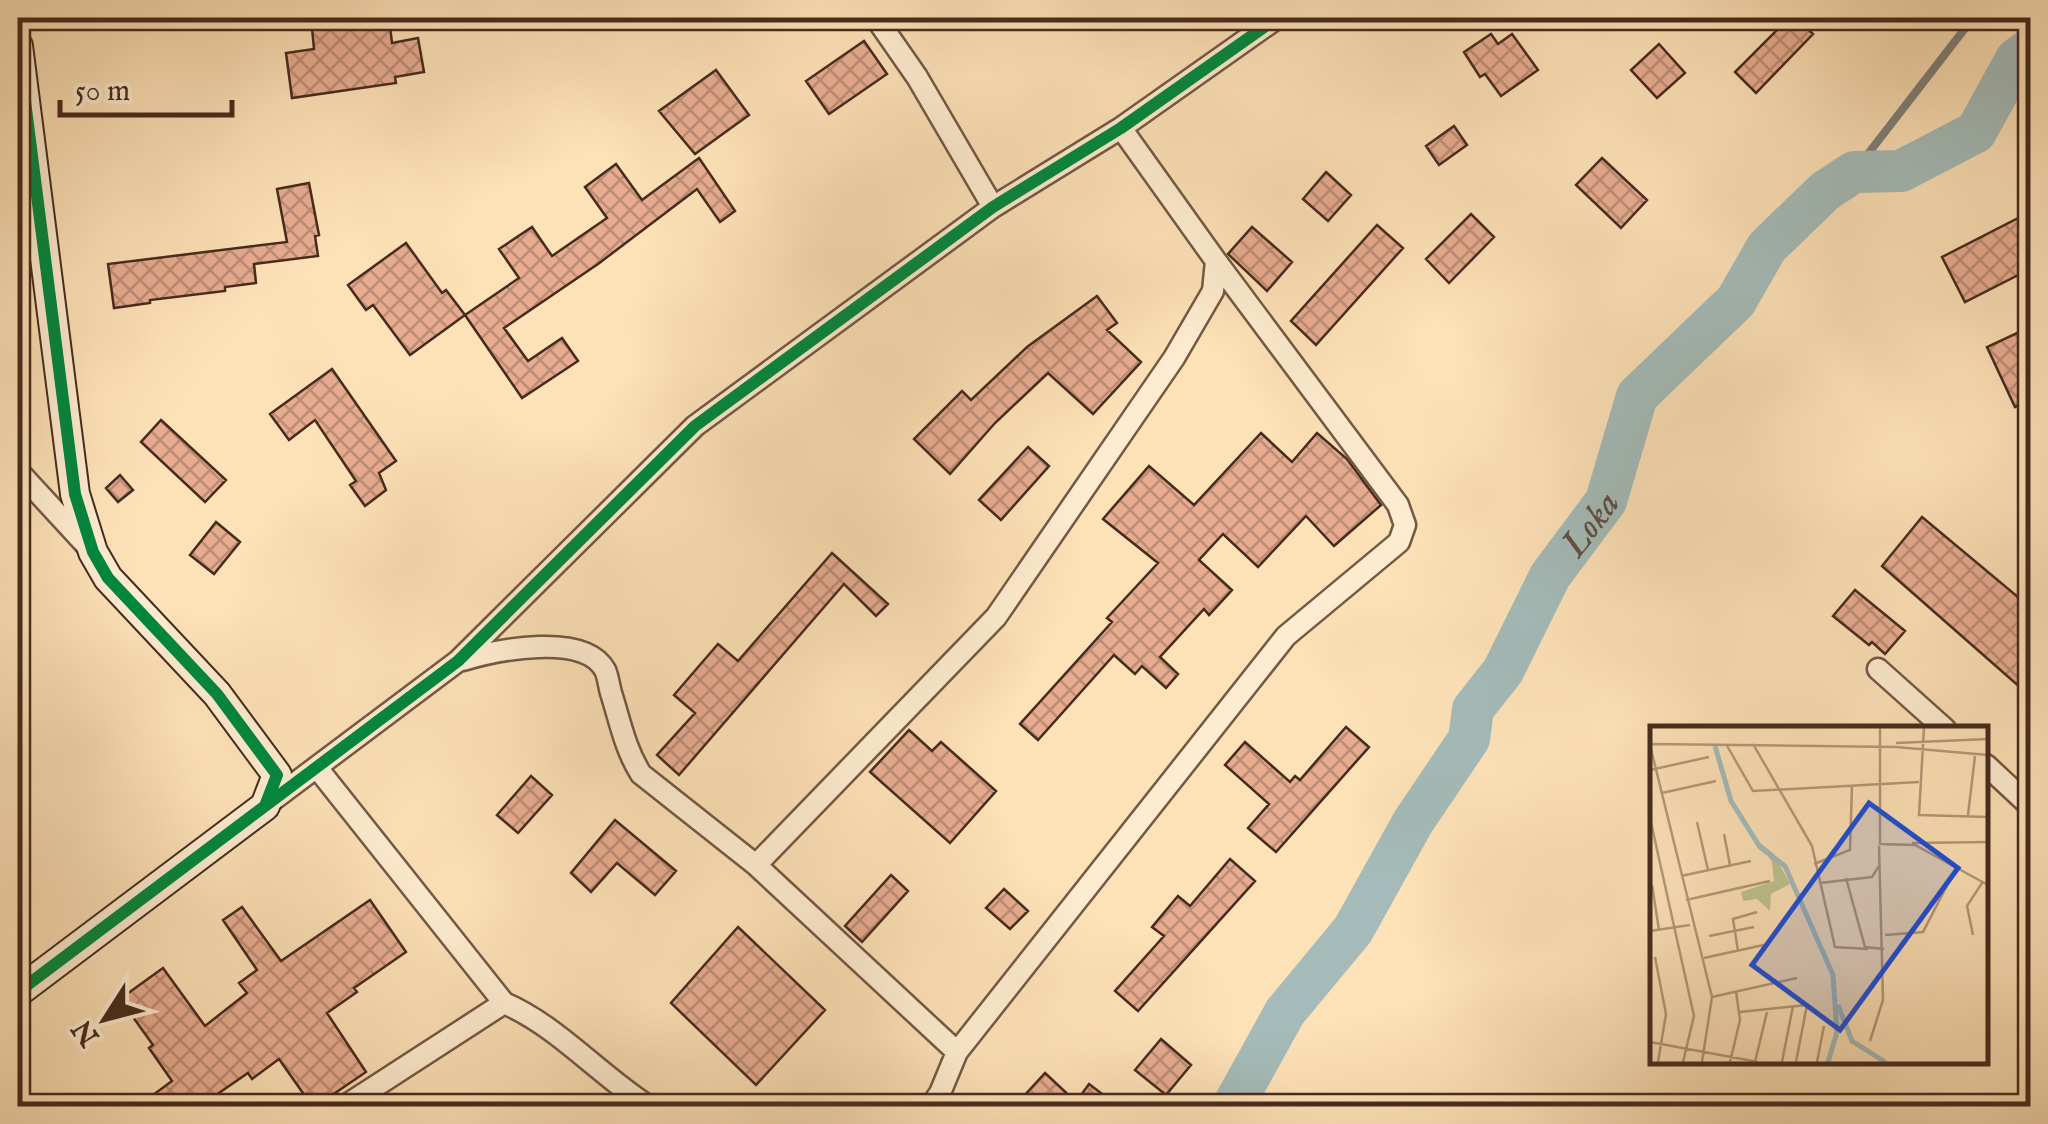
<svg xmlns="http://www.w3.org/2000/svg" width="2048" height="1124" font-family="'IM FELL English',serif">
<style>
.lines{fill:none;stroke-linecap:round;stroke-linejoin:round}
.stream{stroke:#7e817b;stroke-width:8}
.river{stroke:#a4bbb9;stroke-width:42}
.building{fill:url(#building-cross-hatch);stroke:#462b1d;stroke-width:2.5}
.street-casing{stroke:#745844;stroke-width:25}
.secondary-casing{stroke:#462b1d;stroke-width:32}
.street{stroke:#feecd0;stroke-width:20}
.secondary{stroke:#feecd0;stroke-width:28}
.cycleway-casing{stroke:#feecd0;stroke-width:19}
.cycleway{stroke:#00873e;stroke-width:12}
.labels{text-anchor:middle;stroke-width:8;stroke-linejoin:round;paint-order:stroke}
.water-label{font-size:38px;font-style:italic;fill:#5e4f44;stroke:#feecd0}
.inset-river{fill:none;stroke:#a4bbb9;stroke-width:5}
.inset-road{fill:none;stroke:#b49879;stroke-width:2.5}
.view{fill:#1d4ed8;fill-opacity:0.15;stroke:#1d4ed8;stroke-width:5}
.inset-edge{fill:none;stroke:#462b1d;stroke-width:5}
</style>
<defs>
<pattern id="building-cross-hatch" width="8" height="8" patternUnits="userSpaceOnUse" patternTransform="scale(2.5)"><rect width="8" height="8" fill="#e7ac90"/><path d="M0 0l8 8M0 8l8-8" fill="none" stroke="#bd8c75"/></pattern>
</defs>
<rect width="100%" height="100%" fill="#fde1b7"/>
<filter id="stains"><feTurbulence type="fractalNoise" baseFrequency=".002" numOctaves="4"/><feColorMatrix values="0 0 0 0 .2 0 0 0 0 .09 0 0 0 0 .02 0 0 0 .5 -.17"/></filter>
<radialGradient id="worn" r=".72"><stop offset=".6" stop-color="#630" stop-opacity="0"/><stop offset="1" stop-color="#630" stop-opacity=".3"/></radialGradient>
<g class="lines">
<!-- stream -->
<path class="stream" d="M1854,172L1973,18"/>
<!-- river -->
<path class="river" id="s1" d="M1233,1106L1285,1012L1353,930L1413,822L1469,739L1473,709L1503,671L1550,576L1606,501L1637,396L1736,301L1767,247L1825,191L1854,172L1901,171L1976,132L2016,59L2030,49"/>
</g>
<!-- building -->
<path class="building" d="M311,18H389L392,43L418,38L424,72L395,77L396,83L292,98L286,53L314,49Z
M1789,18H1796L1813,34L1756,93L1735,72Z
M1491,34L1498,44L1512,34L1538,70L1501,96L1485,74L1480,77L1464,52Z
M864,41L887,74L829,114L806,81Z
M1659,44L1685,73L1657,98L1631,70Z
M716,70L749,115L695,154L659,111Z
M1454,126L1467,145L1439,165L1426,146Z
M699,158L735,211L720,222L697,189L598,264L504,328L528,361L562,338L578,361L522,398L465,315L519,278L499,249L532,227L552,256L607,218L585,187L616,164L642,200Z
M1602,158L1647,200L1621,228L1576,185Z
M1326,172L1351,195L1328,221L1303,199Z
M309,183L319,235L315,236L318,256L254,264L256,283L225,287V291L150,300V303L114,308L108,264L287,242L277,189Z
M2030,212V269L1965,302L1942,257Z
M1471,214L1494,237L1449,283L1426,259Z
M1377,225L1403,248L1316,345L1291,321Z
M1252,227L1292,262L1267,291L1228,254Z
M406,243L442,293L446,290L465,315L410,355L373,305L366,310L348,285Z
M1097,296L1117,323L1107,330L1141,362L1093,414L1048,373L995,423L950,474L914,439L962,391L971,400L1027,347Z
M2030,327V400L2015,407L1987,347Z
M332,369L396,461L379,473L386,490L365,506L350,485L356,481L315,420L289,440L270,414Z
M161,420L226,480L205,502L141,442Z
M1261,433L1292,462L1317,433L1347,459L1381,505L1334,546L1306,516L1258,567L1223,534L1199,560L1232,590L1209,615L1204,609L1160,657L1178,674L1166,688L1142,666L1135,674L1114,655L1038,740L1020,724L1112,622L1107,618L1158,563L1103,519L1149,466L1194,505Z
M1028,447L1049,466L1001,520L979,500Z
M120,475L133,490L118,502L106,488Z
M1922,517L2030,607V696L1882,566Z
M216,522L240,542L214,574L190,555Z
M832,553L888,604L876,616L844,584L679,775L657,755L695,713L674,695L718,644L738,661Z
M1855,590L1905,631L1885,654L1872,642L1869,645L1833,616Z
M1346,727L1369,747L1276,852L1248,828L1269,804L1225,765L1245,742L1290,782L1295,776L1300,780Z
M909,730L932,751L941,742L996,791L950,843L870,772Z
M531,776L552,795L518,833L497,815Z
M615,820L676,871L655,895L617,863L591,892L571,873Z
M1230,859L1255,881L1138,1011L1115,991L1164,936L1152,927L1178,896L1190,906Z
M891,875L908,891L862,942L845,926Z
M1004,889L1028,911L1010,929L986,908Z
M370,900L406,952L354,988L357,992L327,1013L366,1072L316,1106H312L279,1059L252,1079L248,1073L200,1106H138L172,1081L149,1048L153,1045L120,999L163,968L205,1026L247,993L239,983L257,970L223,920L242,907L281,961Z
M738,927L825,1010L756,1085L671,1003Z
M1161,1039L1191,1065L1166,1095L1135,1070Z
M1045,1073L1076,1102L1089,1084L1118,1106H1035L1024,1096Z"/>
<g class="lines">
<defs>
<path id="street" d="M876,18L917,77L993,207
M18,471L88,547
M463,660C496,650 584,632 605,670C608,676 609,686 611,693C620,721 625,749 641,774L756,865L957,1052
M1878,669L1945,729
M1986,765L2030,806
M318,769L504,1003
M266,805L458,661L695,426L993,207L1121,128L1277,18
M756,865L996,617L1174,358L1213,291L1216,261L1121,128
M345,1106L504,1003C559,1027 598,1074 648,1106
M931,1106L940,1093L957,1052L1286,636L1399,542L1405,525L1398,505L1216,261"/>
<path id="secondary" d="M18,46L75,494L93,552L108,578L217,694L277,775L265,806L18,992"/>
</defs>
<!-- street casing -->
<use href="#street" class="street-casing"/>
<!-- secondary casing -->
<use href="#secondary" class="secondary-casing"/>
<!-- street -->
<use href="#street" class="street"/>
<!-- secondary -->
<use href="#secondary" class="secondary"/>
<defs>
<path id="cycleway" d="M18,46L75,494L93,552L108,578L217,694L277,775L265,806L18,992
M265,806L458,661L695,426L993,207L1121,128L1277,18"/>
</defs>
<!-- cycleway casing -->
<use href="#cycleway" class="cycleway-casing"/>
<!-- cycleway -->
<use href="#cycleway" class="cycleway"/>
</g>
<g class="labels">
<!-- water labels -->
<g class="water-label">
<text dy="13" stroke="none"><textPath href="#s1" startOffset="688">Loka</textPath></text>
</g>
</g>
<!-- overview -->
<g transform="translate(1650 726)">
<rect width="338" height="338" fill="#fde1b7"/>
<path d="M108,115L124,128L140,158L121,168L120,185L107,173L93,175L91,166L124,155L122,136Z" fill="#bec38f"/>
<path class="inset-river" d="M65,20L81,75L110,121L135,140L183,249L187,306L178,336M188,279L202,315L235,336"/>
<path class="inset-road" d="M230,1V118L265,119L338,159M274,1L269,89L338,91M246,17L338,13M0,18L246,21L338,29M76,18L103,65L269,56M103,18L162,120L185,221L218,223M0,19L62,271L52,336M0,44L59,31M12,67L66,55M318,89L325,30M0,92L44,290L33,336M47,96L58,144M74,108L80,139M262,117L338,116M164,138L200,124L202,59M31,150L101,135M196,152L215,221L234,223M170,157L222,151L229,140M2,159L9,204M36,174L120,155M0,205L40,199M235,209L273,206L306,142M323,209L317,180L332,157M59,210L104,201M88,225L83,193L107,186M5,231L16,288L8,336M54,232L118,218M62,271L147,252M90,286L157,279L146,336M220,315L233,274L229,120M0,316L108,336M80,336L90,294L86,265M105,336L117,286M132,336L143,280M167,336L174,300"/>
<path class="view" d="M219,77L308,142L190,304L102,239Z"/>
<rect width="338" height="338" class="inset-edge"/>
</g>
<!-- margin -->
<rect width="2048" height="1124" fill="none" stroke="#fde1b7" stroke-width="60"/>
<rect x="20" y="20" width="2008" height="1084" fill="none" stroke="#462b1d" stroke-width="5"/>
<rect x="30" y="30" width="1988" height="1064" fill="none" stroke="#462b1d" stroke-width="2.5"/>
<!-- north arrow -->
<g transform="translate(105 1019) rotate(234)" stroke="#feecd0" stroke-width="8" paint-order="stroke">
<path d="M0-8L18 38L0 25L-18 38Z" fill="#462b1d"/>
<text y="-15" font-size="28" font-weight="bold" text-anchor="middle" fill="#462b1d">N</text>
</g>
<!-- scale -->
<path d="M60 100v15h172v-15" fill="none" stroke="#462b1d" stroke-width="5"/>
<text x="75" y="100" font-size="30" fill="#462b1d" stroke="#feecd0" stroke-width="8" paint-order="stroke">50 m</text>
<rect width="100%" height="100%" filter="url(#stains)"/>
<rect width="100%" height="100%" fill="url(#worn)"/>
</svg>
